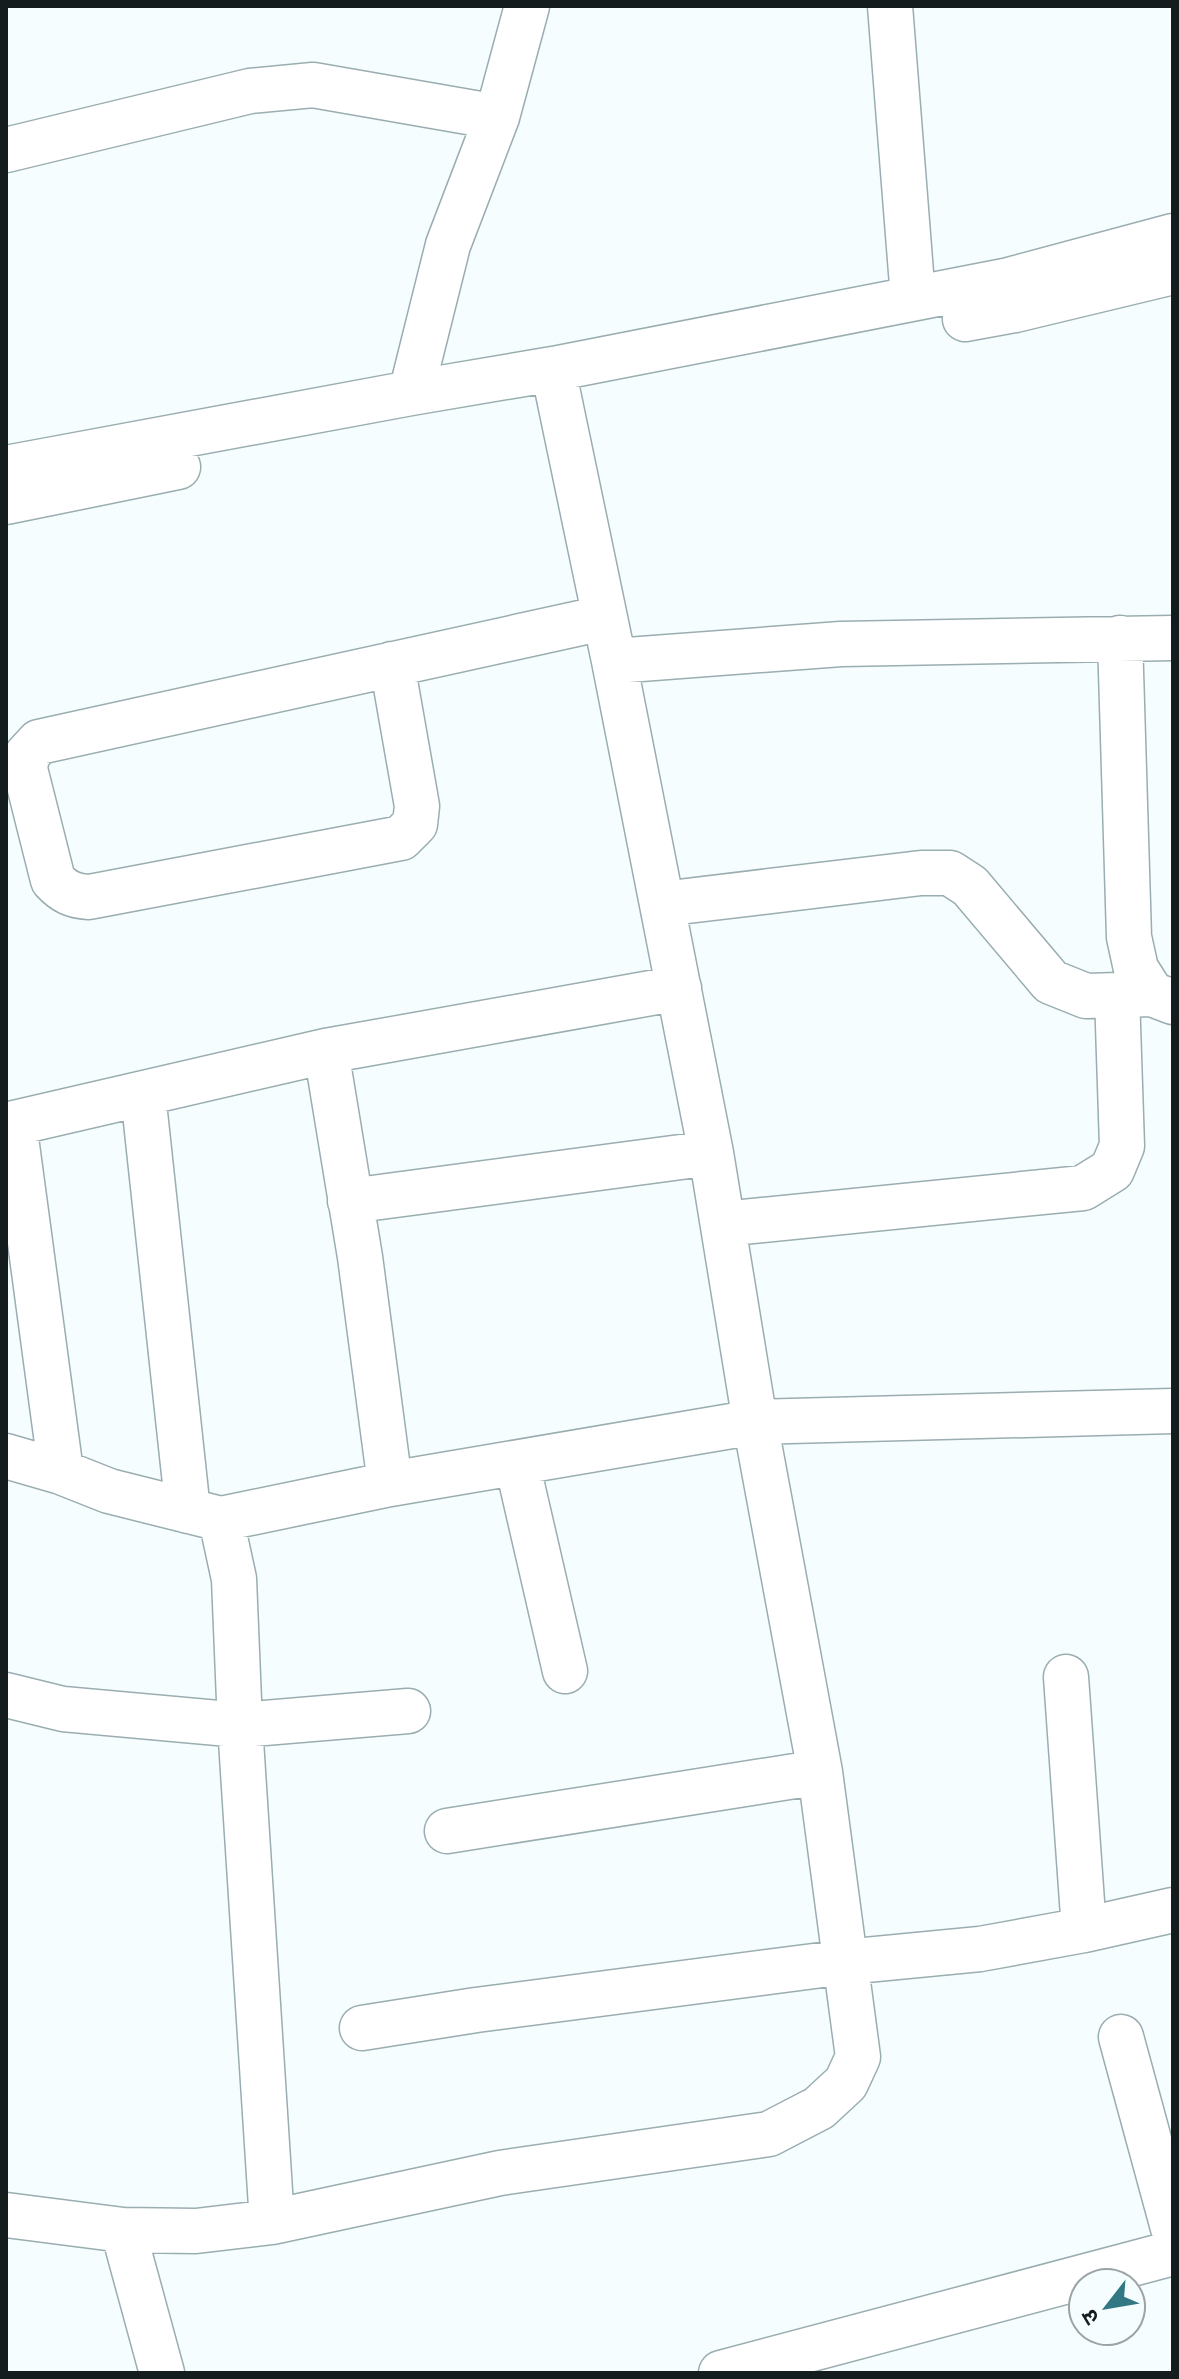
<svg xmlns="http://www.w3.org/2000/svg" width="1179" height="2379" font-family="'Sofia Sans Condensed','Noto Sans Devanagari',sans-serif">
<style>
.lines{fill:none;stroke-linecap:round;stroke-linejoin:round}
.minor-casing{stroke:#9aadb1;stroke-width:47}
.minor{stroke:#fff;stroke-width:44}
</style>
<rect width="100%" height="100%" fill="#f5fdff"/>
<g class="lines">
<defs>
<path id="minor" d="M890,6L913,298
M6,150L250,91L313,85L497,117
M965,319L1015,310L1173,272
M411,393L448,245L497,117L527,6
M6,468L411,393L553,369L1009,280L1173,236
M6,502L178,467
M1120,638L1129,937L1136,969L1152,994L1173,1002
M614,661L841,644L1173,638
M392,664L417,806L415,824L401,838L89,897C73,896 64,892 53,880L25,769L27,755L39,742L603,618
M662,904L921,873H950L970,886L1051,982L1086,996L1152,994
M326,1051L360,1257L390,1484
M143,1094L188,1511
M14,1123L61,1472
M6,1125L326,1051L679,988
M350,1201L711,1153
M723,1224L1083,1188L1112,1170L1122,1146L1117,995
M6,1456L61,1472L109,1491L221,1519L390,1484L755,1422L1173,1411
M517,1463L565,1671
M221,1519L234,1579L240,1725L272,2222
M1066,1677L1084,1930
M6,1695L63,1709L240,1725L408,1711
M447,1831L820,1772
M362,2028L476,2010L845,1962L980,1949L1084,1930L1173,1910
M1121,2037L1173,2228
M6,2215L123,2230L196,2231L272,2222L500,2173L769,2134L819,2108L846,2083L858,2057L820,1772L755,1422L711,1153L614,661L553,369
M123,2230L162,2373
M721,2373L1173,2253"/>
</defs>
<!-- minor casing -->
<use href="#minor" class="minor-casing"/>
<!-- minor -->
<use href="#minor" class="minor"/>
</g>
<!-- border -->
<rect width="1179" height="2379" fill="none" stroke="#151c1d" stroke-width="16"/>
<!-- north arrow -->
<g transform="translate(1107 2307) rotate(239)"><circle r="38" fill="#f5fdff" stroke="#9ba3a5" stroke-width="2"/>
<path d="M0-6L14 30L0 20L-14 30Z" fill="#327884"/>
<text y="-12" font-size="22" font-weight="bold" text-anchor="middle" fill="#151c1d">उ</text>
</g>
</svg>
